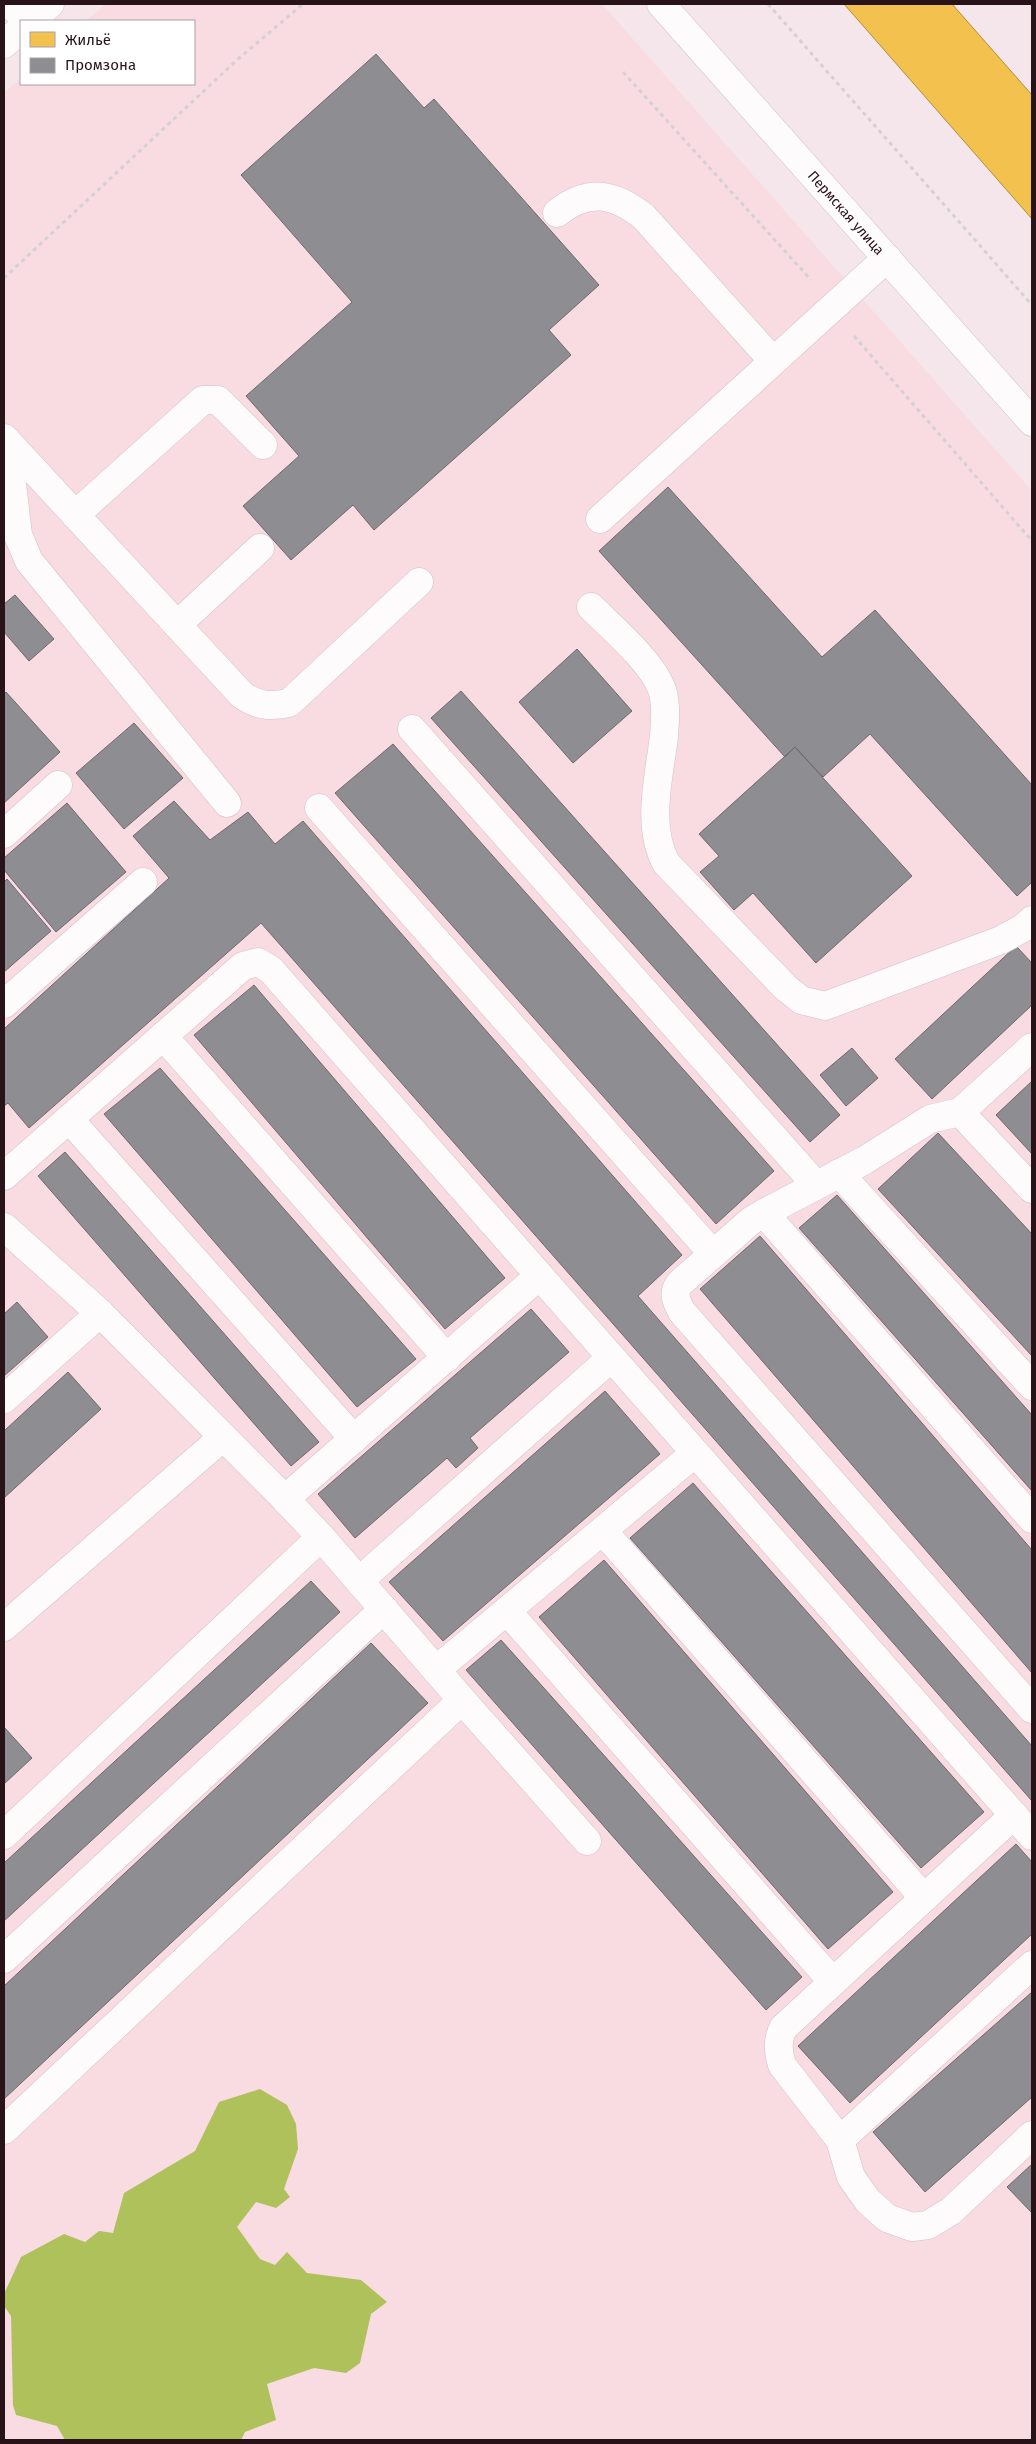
<svg xmlns="http://www.w3.org/2000/svg" width="1036" height="2444" font-family="'Fira Sans',sans-serif">
<style>
.built{fill:#f9dbe2}
.water{fill:#afc15b}
.homes{fill:#f2c14e;stroke:#b58d3e}
.industry{fill:#8d8d92;stroke:#6f686e}
.lines{fill:none;stroke-linecap:round;stroke-linejoin:round}
.minor-casing{stroke:#d4c1c6;stroke-width:29}
.major-casing{stroke:#d4c1c6;stroke-width:29}
.path{stroke:#d5d1d2;stroke-width:3;stroke-dasharray:4 4;stroke-linecap:butt}
.minor{stroke:#fdfbfc;stroke-width:28}
.major{stroke:#fdfbfc;stroke-width:28}
.labels{text-anchor:middle;stroke-width:5;stroke-linejoin:round;paint-order:stroke}
.street-label{font-size:14px;fill:#281319;stroke:#fff}
</style>
<rect width="100%" height="100%" fill="#f4e6ea"/>
<!-- built -->
<path class="built" d="M106,4H602L1032,491V2440H4V93L21,78V84H194V21H86Z"/>
<!-- water -->
<path class="water" d="M260,2089L287,2105L296,2124L298,2149L284,2189L290,2197L276,2208L256,2202L237,2227L260,2259L275,2265L287,2252L307,2273L361,2280L387,2302L371,2314L360,2363L346,2373L314,2368L267,2384L276,2420L245,2432L241,2440H65L57,2426L16,2415L13,2405L11,2316L4,2306V2294L21,2257L64,2234L85,2242L99,2231L113,2233L124,2193L195,2151L219,2102Z"/>
<!-- homes -->
<path class="homes" d="M844,4H952L1032,95V219Z"/>
<!-- industry -->
<path class="industry" d="M376,54L424,108L434,99L599,285L549,330L571,355L374,530L353,505L291,560L243,506L299,456L246,396L352,302L241,175Z
M668,487L822,657L875,610L1032,785V882L1017,896L870,734L823,777L795,747L785,757L599,551Z
M15,595L54,639L29,661L4,632V604Z
M577,649L632,711L573,763L519,702Z
M461,691L840,1115L810,1142L431,718Z
M6,692L60,752L4,803V694Z
M134,723L183,778L124,829L76,773Z
M393,744L774,1171L716,1224L335,793Z
M795,747L912,876L816,963L753,893L734,910L700,872L719,856L699,834Z
M174,801L210,840L248,812L275,844L303,821L682,1255L638,1296L1032,1746V1801L261,923L29,1128L8,1103L4,1106V1029L169,878L133,836Z
M67,803L126,872L56,932L4,870V858Z
M7,879L51,931L4,972V882Z
M1016,946L1032,963V1005L932,1099L895,1059Z
M254,985L505,1278L445,1329L194,1035Z
M852,1048L878,1078L846,1106L820,1075Z
M160,1068L416,1359L357,1407L104,1114Z
M1032,1081V1154L996,1115Z
M938,1133L1032,1234V1356L878,1189Z
M65,1152L319,1442L291,1466L38,1176Z
M837,1195L1032,1415V1491L799,1228Z
M760,1236L1032,1550V1673L700,1289Z
M17,1302L48,1337L4,1376V1314Z
M531,1309L569,1352L470,1438L478,1448L456,1468L447,1458L355,1538L318,1494Z
M68,1372L101,1409L4,1498V1431Z
M605,1391L660,1454L443,1641L389,1582Z
M693,1483L984,1812L921,1868L630,1538Z
M604,1560L893,1892L828,1949L539,1617Z
M311,1581L340,1612L4,1921V1863Z
M501,1640L802,1977L766,2010L466,1670Z
M371,1643L428,1703L4,2099V1986Z
M4,1727L32,1758L4,1784Z
M1016,1844L1032,1862V1934L850,2103L798,2046Z
M1032,1992V2097L925,2192L873,2132Z
M1032,2164V2213L1007,2187Z"/>
<g class="lines">
<defs>
<g id="minor">
<path id="s1" d="M661,4L1032,422"/>
<path d="M557,213C588,188 614,193 644,217L773,361"/>
<path d="M4,438L7,441L18,535L29,561L227,803"/>
<path d="M7,441L242,695C258,706 270,707 289,703L419,582"/>
<path d="M75,515L203,400H218L263,445"/>
<path d="M600,519L887,258"/>
<path d="M591,607C613,629 649,659 661,687C667,702 665,721 664,736C659,778 646,825 666,863L785,987L801,1000L825,1006L1001,940L1023,928L1032,920"/>
<path d="M177,625L260,548"/>
<path d="M412,729L816,1185"/>
<path d="M319,808L713,1254"/>
<path d="M4,834L58,785"/>
<path d="M4,1004L143,882"/>
<path d="M163,1036L447,1358"/>
<path d="M1032,1047L960,1112L930,1119L865,1160L764,1213L752,1220L680,1283C672,1293 676,1301 682,1312L1032,1709"/>
<path d="M960,1112L1032,1189"/>
<path d="M69,1119L354,1439"/>
<path d="M839,1173L1032,1386"/>
<path d="M4,1176L243,966L258,962L271,970L1032,1836"/>
<path d="M764,1213L1032,1519"/>
<path d="M4,1227L100,1313L285,1499L321,1537L462,1700"/>
<path d="M4,1399L100,1313"/>
<path d="M285,1499L539,1276"/>
<path d="M603,1531L924,1898"/>
<path d="M359,1581L611,1358"/>
<path d="M507,1611L833,1982"/>
<path d="M4,1627L223,1437"/>
<path d="M436,1670L695,1453"/>
<path d="M1014,1815L783,2028C777,2042 778,2051 782,2065L840,2140L851,2177L868,2201L887,2218L912,2227L928,2225L951,2211L1032,2135"/>
<path d="M4,1835L321,1537"/>
<path d="M4,1959L384,1609"/>
<path d="M4,2130L462,1700L587,1841"/>
<path d="M840,2140L1032,1965"/>
</g>
<path id="major" d="M11,4L26,21
M30,21L50,4
M4,44L21,29"/>
</defs>
<!-- minor casing -->
<use href="#minor" class="minor-casing"/>
<!-- major casing -->
<use href="#major" class="major-casing"/>
<!-- path -->
<path class="path" d="M768,4L1032,305
M623,72L811,280
M4,278L238,59L303,4
M854,336L1032,541"/>
<!-- minor -->
<use href="#minor" class="minor"/>
<!-- major -->
<use href="#major" class="major"/>
</g>
<g class="labels">
<!-- street labels -->
<g class="street-label">
<text dy="5" stroke="none"><textPath href="#s1" startOffset="279">Пермская улица</textPath></text>
</g>
</g>
<!-- border -->
<rect width="1036" height="2444" fill="none" stroke="#281319" stroke-width="10"/>
<!-- legend -->
<rect x="20" y="20" width="175" height="65" fill="#ffffff" stroke="#a9a1a3"/>
<rect x="30" y="32" width="25" height="15" fill="#f2c14e" stroke="#a9a1a3"/>
<text x="65" y="45" font-size="15" fill="#281319">Жильё</text>
<rect x="30" y="58" width="25" height="15" fill="#8d8d92" stroke="#a9a1a3"/>
<text x="65" y="70" font-size="15" fill="#281319">Промзона</text>
</svg>
